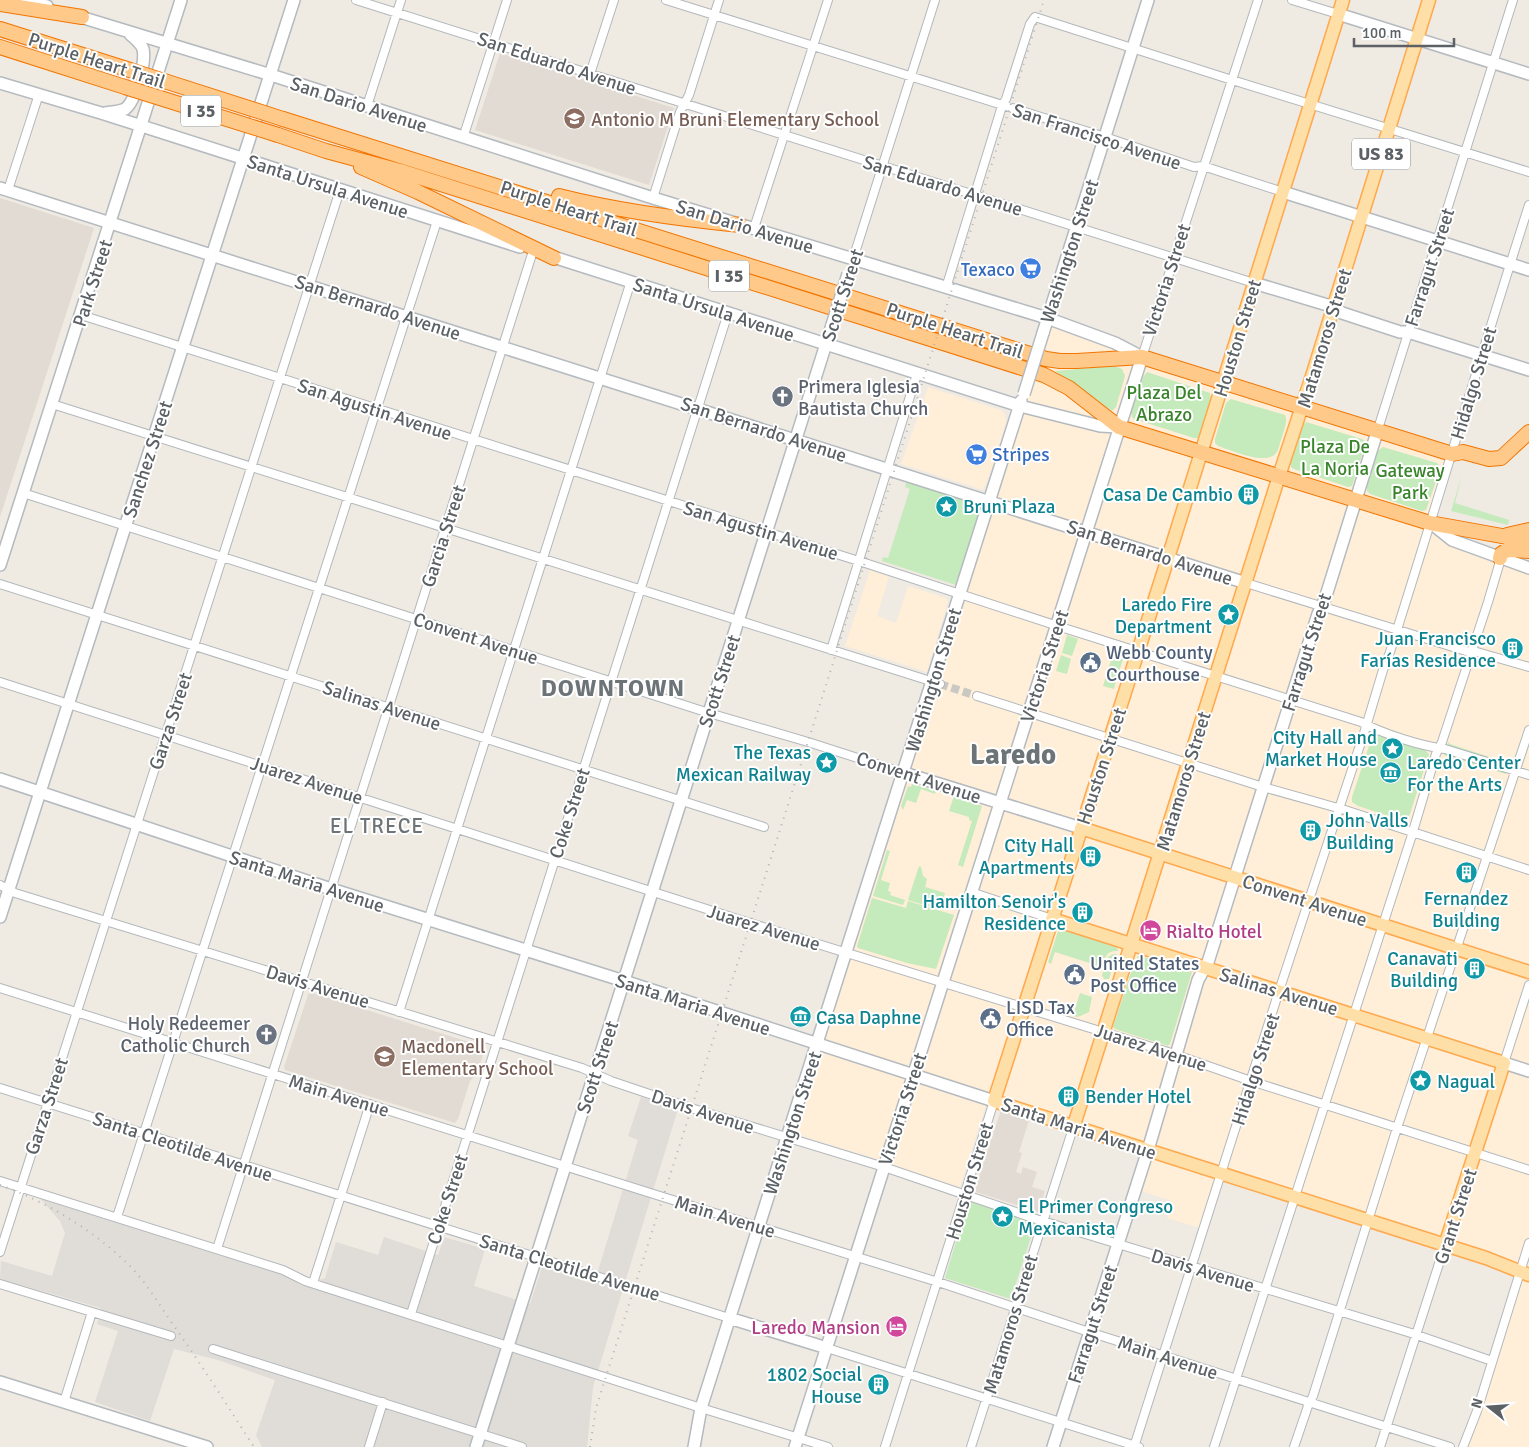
<svg xmlns="http://www.w3.org/2000/svg" width="1529" height="1447" font-family="Signika,sans-serif">
<style>
.commercial{fill:#ffeed8}
.industrial{fill:#e0dcd7}
.education{fill:#e2dbd3}
.green{fill:#c5eabc}
.lines{fill:none;stroke-linecap:round;stroke-linejoin:round}
.street-tunnel{stroke:#cac8c3;stroke-width:8;stroke-dasharray:8 4;stroke-linecap:butt}
.street-casing{stroke:#b3b8bb;stroke-width:10}
.secondary-casing{stroke:#b4babf;stroke-width:14}
.primary-casing{stroke:#ffa84c;stroke-width:15}
.highway-casing{stroke:#f27500;stroke-width:16}
.street{stroke:#fff;stroke-width:8}
.secondary{stroke:#fff;stroke-width:11}
.primary{stroke:#ffdfa8;stroke-width:12}
.highway{stroke:#ffc98a;stroke-width:14}
.rail{stroke:#b2b3b4;stroke-width:2;stroke-dasharray:1 6;stroke-linecap:butt}
.secondary-bridge-casing{stroke:#b4babf;stroke-width:14;stroke-linecap:butt}
.highway-bridge-casing{stroke:#f27500;stroke-width:16;stroke-linecap:butt}
.secondary-bridge{stroke:#fff;stroke-width:11}
.highway-bridge{stroke:#ffc98a;stroke-width:14}
.labels{text-anchor:middle;stroke-width:4;stroke-linejoin:round;paint-order:stroke}
.shield{fill:#fff;stroke:#8c9093;stroke-width:1}
.shield-label{font-size:18px;font-weight:bold;fill:#5b6165}
.street-label{font-size:19px;fill:#5b6165;stroke:#fff}
.education-label{font-size:19px;fill:#785e54;stroke:#fff;text-anchor:start}
.shop-label{font-size:19px;fill:#366cbe;stroke:#fff;text-anchor:end}
.worship-label{font-size:19px;fill:#5b616d;stroke:#fff;text-anchor:start}
.park-label{font-size:19px;fill:#39842b;stroke:#fff}
.culture-label{font-size:19px;fill:#0d838f;stroke:#fff;text-anchor:end}
.service-label{font-size:19px;fill:#4e5e75;stroke:#fff;text-anchor:start}
.hotel-label{font-size:19px;fill:#b23c85;stroke:#fff;text-anchor:start}
.quarter-label{font-size:21px;letter-spacing:1px;fill:#6c7477;stroke:#fff}
.district-label{font-size:24px;font-weight:bold;letter-spacing:1px;fill:#6c7477;stroke:#fff}
.town-label{font-size:29px;font-weight:bold;fill:#6c7477;stroke:#fff}
</style>
<rect width="100%" height="100%" fill="#efeae2"/>
<!-- commercial -->
<path class="commercial" d="M1047,318L1115,343L1452,454L1430,523L1452,540L1529,568V1447H1463L1520,1272L817,1044Z
M928,387L1001,410L1005,414L1006,423L990,474L983,490L901,464Z
M870,570L889,577L877,616L896,623L908,586L946,598L948,602L927,672L845,646Z
M821,1052L906,1079L880,1160L796,1134L795,1131Z
M920,1083L986,1105L960,1187L892,1165L916,1085Z
M1151,1158L1214,1178L1199,1228L1167,1218L1172,1201L1141,1191Z"/>
<!-- industrial -->
<path class="industrial" d="M641,1097L678,1109L593,1387L587,1447H262L256,1435L275,1380L218,1360L174,1349L150,1421L95,1402L118,1331L97,1324L101,1308L0,1279L1,1261L52,1276L65,1233L60,1221L37,1195L282,1272L302,1286L325,1278L336,1242L378,1255L384,1237L438,1255L444,1237L485,1249L474,1286L530,1304L542,1267L594,1284L638,1140L628,1136Z"/>
<!-- education -->
<path class="education" d="M500,53L674,108L649,185L475,130Z
M0,198L94,228L0,517Z
M309,992L485,1047L478,1072L470,1081L458,1119L455,1123L285,1070L284,1067Z
M1001,1110L1029,1120L1019,1152L1022,1153L1016,1172L1021,1174L1023,1167L1037,1172L1032,1187L1045,1191L1038,1212L976,1192L975,1190Z"/>
<!-- green -->
<path class="green" d="M1114,366L1122,369L1125,376L1116,407L1112,411L1055,371Z
M1147,372L1210,393L1211,399L1198,438H1194L1134,419L1132,417L1131,412L1143,377Z
M1231,399L1285,415C1288,422 1284,430 1282,437C1280,442 1279,448 1277,452C1267,467 1231,450 1218,446L1215,443V439L1226,403Z
M1306,422L1362,439L1366,442L1352,486L1348,487L1294,469L1291,467L1290,462L1301,427Z
M1383,447L1437,463L1440,466V470L1426,510L1422,511L1370,494L1367,491V486L1378,451Z
M1462,475L1455,503L1509,520L1508,525L1451,511Z
M906,482L975,503L981,507L956,585L882,561L883,557L888,558L910,489L905,487Z
M1067,635L1078,639L1072,656L1062,653Z
M1114,650L1125,654L1119,671L1109,667Z
M1061,655L1071,659L1067,674L1056,671Z
M1108,670L1118,674L1114,689L1103,686Z
M1373,734L1425,750L1429,754L1410,814L1405,820H1401L1358,806L1352,802V797Z
M1448,742L1450,744L1508,763L1510,762L1506,774L1444,755Z
M912,784L936,791L935,794L921,789L916,803L907,800L903,810L901,806L908,786L911,787Z
M954,796L982,806L963,867L958,865L972,821L969,820V817L949,811Z
M887,850L890,851L881,880L890,883L888,891L891,892L890,895L905,900L903,905L873,896Z
M919,866L921,867L923,876L927,879L925,887L945,893L940,910L908,900Z
M872,898L906,908L908,901L954,915L936,969L907,963L858,948L857,946Z
M1059,928L1117,946L1118,951C1107,950 1105,957 1102,967L1055,952L1051,964L1048,962Z
M1113,954H1117L1109,979H1104L1102,975L1108,957Z
M1141,956L1192,972L1170,1044L1168,1046L1115,1029L1113,1027L1135,960L1138,956Z
M1080,993L1092,997L1089,1012L1078,1017L1073,1016Z
M971,1202L1035,1224L1011,1299L945,1278L968,1203Z"/>
<g class="lines">
<!-- street-tunnel -->
<path class="street-tunnel" d="M940,684L977,696"/>
<defs>
<path id="street" d="M356,0L1254,283
M666,0L1105,137L1194,167L1203,166L1283,192
M1292,0L1338,14
M590,74L614,0
M367,106L401,0
M463,138L507,0
M8,190L39,94
M653,198L680,112L689,95L719,0
M754,228L828,0
M853,259L935,0
M946,288L1002,106L1006,99L1030,24L1035,17L1232,80L1529,172
M81,315L865,563L1067,629L1361,722C1383,734 1421,746 1445,749L1529,775
M1142,357L1258,0
M52,404L940,684
M1377,432L1513,0
M23,493L709,713L808,742L904,773
M1246,583L1466,651L1477,652L1529,667
M0,584L764,827
M831,650L917,374
M0,682L750,923L1168,1052L1251,1081L1529,1170
M977,696L1263,787L1345,810L1529,870
M0,885L15,893L582,1068L611,1081L691,1108L884,1167L1036,1219L1411,1333L1492,1361
M971,892L1052,919
M0,988L663,1197L938,1282L1089,1332L1450,1447
M399,1012L631,281
M1504,1063L1529,985
M0,1088L729,1318
M0,1181L283,1270L305,1281L701,1408L828,1447
M117,1217L437,221
M217,1249L533,251
M0,1252L340,190
M313,1283L370,1104
M0,1284L171,1336
M411,1314L728,313
M827,1348L1139,1447
M213,1349L522,1447
M64,1402L92,1312
M369,1447L383,1402
M885,1447L994,1101
M971,1447L1074,1125
M1134,1447L1279,991L1365,730L1383,670L1390,652C1437,504 1481,354 1529,205
M1214,1447L1411,838L1436,754L1442,742L1488,602L1499,565L1500,558
M1294,1447L1308,1406L1313,1396L1397,1128L1529,730
M1380,1447L1445,1245
M1463,1447L1477,1411L1529,1243"/>
<path id="secondary" d="M26,0L47,6
M1338,14L1529,74
M74,15L271,75L653,198L1047,318L1115,343L1142,357L795,1447
M0,83L101,113L520,247
M105,113C111,112 119,112 125,109C136,101 146,62 143,49C141,43 135,39 130,34
M0,188L1246,583
M1283,192L1529,270
M547,255L1020,406L1100,426L1119,427
M1254,283L1334,307L1342,313L1400,332H1408L1529,370
M1043,333L1148,0
M1432,524L1452,540L1529,568
M0,565L181,0
M904,773L1081,828
M0,779L331,889L624,981L994,1101
M0,917L294,0
M1504,1063L1529,1071
M729,1318L827,1348
M0,1382L207,1447
M476,1447L832,325
M694,1447L701,1408L1021,401
M1053,1447L1148,1150L1198,980L1208,962L1318,614L1325,599L1377,432"/>
<path id="primary" d="M1343,0L1168,558L994,1101L1486,1258L1529,1275
M1081,828L1529,972
M1052,919C1203,968 1354,1014 1504,1063L1445,1245
M1074,1125L1279,476L1312,376L1429,0"/>
<path id="highway" d="M0,4L82,17
M0,29L130,70
M0,47L125,87
M283,119L1046,359L1060,361H1077L1142,357L1452,454L1463,452L1489,459L1501,458L1529,432
M278,135L326,151L400,171L1044,375L1069,388L1119,427L1430,523L1529,541
M361,167L418,192L554,258
M559,196C618,211 679,219 740,225
M1507,535L1529,530
M1500,558L1501,554L1507,550L1529,551"/>
</defs>
<!-- street casing -->
<use href="#street" class="street-casing"/>
<!-- secondary casing -->
<use href="#secondary" class="secondary-casing"/>
<!-- primary casing -->
<use href="#primary" class="primary-casing"/>
<!-- highway casing -->
<use href="#highway" class="highway-casing"/>
<!-- street -->
<use href="#street" class="street"/>
<!-- secondary -->
<use href="#secondary" class="secondary"/>
<!-- primary -->
<use href="#primary" class="primary"/>
<!-- highway -->
<use href="#highway" class="highway"/>
<!-- rail -->
<path class="rail" d="M0,1185C47,1202 93,1230 129,1265C146,1282 158,1303 172,1323C201,1364 227,1405 254,1447
M590,1447L596,1408L1044,0"/>
<defs>
<path id="secondary-bridge" d="M832,325L848,274
M1024,394L1043,333"/>
<path id="highway-bridge" d="M130,70L283,119
M125,87L278,135"/>
</defs>
<!-- secondary-bridge casing -->
<use href="#secondary-bridge" class="secondary-bridge-casing"/>
<!-- highway-bridge casing -->
<use href="#highway-bridge" class="highway-bridge-casing"/>
<!-- secondary-bridge -->
<use href="#secondary-bridge" class="secondary-bridge"/>
<!-- highway-bridge -->
<use href="#highway-bridge" class="highway-bridge"/>
</g>
<!-- icons -->
<defs>
<symbol id="school-disc" viewBox="-11 -11 22 22"><circle r="9.5" fill="#8d6e63" stroke="#fff"/><path d="M0-5L7-2L0 1L-7-2ZM-4 1L0 2.5L4 1V4Q0 6-4 4Z" fill="#fff"/></symbol>
<symbol id="supermarket-disc" viewBox="-11 -11 22 22"><circle r="9.5" fill="#3f7fe0" stroke="#fff"/><path d="M-6-5.5h2.5l.6 2H6L4.5 2H-2.5L-4.4-4H-6ZM-1.5 3.2a1.3 1.3 0 1 0 .1 0ZM3 3.2a1.3 1.3 0 1 0 .1 0Z" fill="#fff"/></symbol>
<symbol id="church-disc" viewBox="-11 -11 22 22"><circle r="9.5" fill="#6b7280" stroke="#fff"/><path d="M-1.2-6h2.4v3.5h3.3v2.4h-3.3V6h-2.4V-.1h-3.3v-2.4h3.3Z" fill="#fff"/></symbol>
<symbol id="building-disc" viewBox="-11 -11 22 22"><circle r="9.5" fill="#0f9aa8" stroke="#fff"/><path d="M-4-6H4V6H1V3H-1V6H-4ZM-2.5-4.3h1.7v1.8h-1.7ZM.8-4.3h1.7v1.8H.8ZM-2.5-1h1.7V.8h-1.7ZM.8-1h1.7V.8H.8Z" fill="#fff"/></symbol>
<symbol id="sight-disc" viewBox="-11 -11 22 22"><circle r="9.5" fill="#0f9aa8" stroke="#fff"/><path d="M0-6L1.8-2.2L6-1.7L2.9 1.2L3.7 5.4L0 3.3L-3.7 5.4L-2.9 1.2L-6-1.7L-1.8-2.2Z" fill="#fff"/></symbol>
<symbol id="civic-disc" viewBox="-11 -11 22 22"><circle r="9.5" fill="#5c6f8a" stroke="#fff"/><path d="M-.6-6.5H3V-4.5H.6V-3L4-1V1h2V6H-6V1h2V-1L-.6-3ZM-1.2 2.5V6h2.4V2.5Z" fill="#fff"/></symbol>
<symbol id="museum-disc" viewBox="-11 -11 22 22"><circle r="9.5" fill="#0f9aa8" stroke="#fff"/><path d="M0-6L6-3V-2H-6V-3ZM-5-1h2V3h-2ZM-1-1h2V3h-2ZM3-1h2V3H3ZM-6 4H6V6H-6Z" fill="#fff"/></symbol>
<symbol id="hotel-disc" viewBox="-11 -11 22 22"><circle r="9.5" fill="#d1479c" stroke="#fff"/><path d="M-6-4.5h1.5V1H6V5H4.5V3h-9V5H-6ZM-4 0a1.8 1.8 0 1 1 3.6 0ZM.5 0V-2.5h3Q6-2.5 6 0Z" fill="#fff"/></symbol>
</defs>
<g fill-rule="evenodd">
<use href="#school-disc" x="562" y="106" width="25" height="25"/>
<use href="#supermarket-disc" x="1018" y="256" width="25" height="25"/>
<use href="#church-disc" x="770" y="384" width="25" height="25"/>
<use href="#supermarket-disc" x="964" y="442" width="25" height="25"/>
<use href="#building-disc" x="1236" y="482" width="25" height="25"/>
<use href="#sight-disc" x="934" y="494" width="25" height="25"/>
<use href="#sight-disc" x="1216" y="602" width="25" height="25"/>
<use href="#building-disc" x="1500" y="636" width="25" height="25"/>
<use href="#civic-disc" x="1078" y="650" width="25" height="25"/>
<use href="#sight-disc" x="1380" y="736" width="25" height="25"/>
<use href="#sight-disc" x="814" y="750" width="25" height="25"/>
<use href="#museum-disc" x="1378" y="760" width="25" height="25"/>
<use href="#building-disc" x="1298" y="818" width="25" height="25"/>
<use href="#building-disc" x="1078" y="844" width="25" height="25"/>
<use href="#building-disc" x="1454" y="860" width="25" height="25"/>
<use href="#building-disc" x="1070" y="900" width="25" height="25"/>
<use href="#hotel-disc" x="1138" y="918" width="25" height="25"/>
<use href="#building-disc" x="1462" y="956" width="25" height="25"/>
<use href="#civic-disc" x="1062" y="962" width="25" height="25"/>
<use href="#museum-disc" x="788" y="1004" width="25" height="25"/>
<use href="#civic-disc" x="978" y="1006" width="25" height="25"/>
<use href="#church-disc" x="254" y="1022" width="25" height="25"/>
<use href="#school-disc" x="372" y="1044" width="25" height="25"/>
<use href="#sight-disc" x="1408" y="1068" width="25" height="25"/>
<use href="#building-disc" x="1056" y="1084" width="25" height="25"/>
<use href="#sight-disc" x="990" y="1204" width="25" height="25"/>
<use href="#hotel-disc" x="884" y="1314" width="25" height="25"/>
<use href="#building-disc" x="866" y="1372" width="25" height="25"/>
</g>
<g class="labels">
<!-- shield labels -->
<g class="shield">
<rect x="181" y="95.5" width="40" height="31" rx="4"/>
<rect x="1352" y="138.5" width="58" height="31" rx="4"/>
<rect x="709" y="260.5" width="40" height="31" rx="4"/>
</g>
<g class="shield-label">
<text x="201" y="117">I 35</text>
<text x="1381" y="160">US 83</text>
<text x="729" y="282">I 35</text>
</g>
<!-- street labels -->
<g class="street-label">
<text transform="translate(97 60) rotate(18)" y="7">Purple Heart Trail</text>
<text transform="translate(557 63) rotate(18)" y="7">San Eduardo Avenue</text>
<text transform="translate(359 104) rotate(18)" y="7">San Dario Avenue</text>
<text transform="translate(1097 136) rotate(18)" y="7">San Francisco Avenue</text>
<text transform="translate(943 185) rotate(17)" y="7">San Eduardo Avenue</text>
<text transform="translate(328 186) rotate(18)" y="7">Santa Ursula Avenue</text>
<text transform="translate(569 208) rotate(18)" y="7">Purple Heart Trail</text>
<text transform="translate(745 226) rotate(17)" y="7">San Dario Avenue</text>
<text transform="translate(1069 251) rotate(-72)" y="7">Washington Street</text>
<text transform="translate(1429 267) rotate(-72)" y="7">Farragut Street</text>
<text transform="translate(1166 280) rotate(-72)" y="7">Victoria Street</text>
<text transform="translate(92 283) rotate(-72)" y="7">Park Street</text>
<text transform="translate(842 295) rotate(-72)" y="7">Scott Street</text>
<text transform="translate(378 307) rotate(18)" y="7">San Bernardo Avenue</text>
<text transform="translate(714 309) rotate(18)" y="7">Santa Ursula Avenue</text>
<text transform="translate(955 330) rotate(18)" y="7">Purple Heart Trail</text>
<text transform="translate(1237 338) rotate(-73)" y="7">Houston Street</text>
<text transform="translate(1324 338) rotate(-73)" y="7">Matamoros Street</text>
<text transform="translate(1473 383) rotate(-73)" y="7">Hidalgo Street</text>
<text transform="translate(375 409) rotate(18)" y="7">San Agustin Avenue</text>
<text transform="translate(764 429) rotate(18)" y="7">San Bernardo Avenue</text>
<text transform="translate(147 459) rotate(-72)" y="7">Sanchez Street</text>
<text transform="translate(761 530) rotate(17)" y="7">San Agustin Avenue</text>
<text transform="translate(443 536) rotate(-72)" y="7">Garcia Street</text>
<text transform="translate(1150 552) rotate(18)" y="7">San Bernardo Avenue</text>
<text transform="translate(476 638) rotate(18)" y="7">Convent Avenue</text>
<text transform="translate(1306 652) rotate(-72)" y="7">Farragut Street</text>
<text transform="translate(1044 666) rotate(-72)" y="7">Victoria Street</text>
<text transform="translate(933 680) rotate(-73)" y="7">Washington Street</text>
<text transform="translate(719 681) rotate(-72)" y="7">Scott Street</text>
<text transform="translate(382 705) rotate(18)" y="7">Salinas Avenue</text>
<text transform="translate(170 721) rotate(-72)" y="7">Garza Street</text>
<text transform="translate(1101 766) rotate(-72)" y="7">Houston Street</text>
<text transform="translate(919 777) rotate(18)" y="7">Convent Avenue</text>
<text transform="translate(307 780) rotate(18)" y="7">Juarez Avenue</text>
<text transform="translate(1183 781) rotate(-73)" y="7">Matamoros Street</text>
<text transform="translate(569 813) rotate(-72)" y="7">Coke Street</text>
<text transform="translate(307 881) rotate(18)" y="7">Santa Maria Avenue</text>
<text transform="translate(1305 900) rotate(18)" y="7">Convent Avenue</text>
<text transform="translate(764 927) rotate(17)" y="7">Juarez Avenue</text>
<text transform="translate(318 986) rotate(17)" y="7">Davis Avenue</text>
<text transform="translate(1279 991) rotate(17)" y="7">Salinas Avenue</text>
<text transform="translate(693 1004) rotate(18)" y="7">Santa Maria Avenue</text>
<text transform="translate(1151 1047) rotate(18)" y="7">Juarez Avenue</text>
<text transform="translate(597 1067) rotate(-72)" y="7">Scott Street</text>
<text transform="translate(1255 1069) rotate(-72)" y="7">Hidalgo Street</text>
<text transform="translate(339 1095) rotate(17)" y="7">Main Avenue</text>
<text transform="translate(46 1106) rotate(-72)" y="7">Garza Street</text>
<text transform="translate(902 1109) rotate(-72)" y="7">Victoria Street</text>
<text transform="translate(703 1111) rotate(18)" y="7">Davis Avenue</text>
<text transform="translate(792 1123) rotate(-72)" y="7">Washington Street</text>
<text transform="translate(1079 1128) rotate(18)" y="7">Santa Maria Avenue</text>
<text transform="translate(183 1146) rotate(18)" y="7">Santa Cleotilde Avenue</text>
<text transform="translate(969 1181) rotate(-73)" y="7">Houston Street</text>
<text transform="translate(447 1199) rotate(-72)" y="7">Coke Street</text>
<text transform="translate(725 1216) rotate(17)" y="7">Main Avenue</text>
<text transform="translate(1455 1216) rotate(-72)" y="7">Grant Street</text>
<text transform="translate(570 1267) rotate(17)" y="7">Santa Cleotilde Avenue</text>
<text transform="translate(1203 1270) rotate(17)" y="7">Davis Avenue</text>
<text transform="translate(1010 1324) rotate(-73)" y="7">Matamoros Street</text>
<text transform="translate(1092 1324) rotate(-72)" y="7">Farragut Street</text>
<text transform="translate(1168 1357) rotate(18)" y="7">Main Avenue</text>
</g>
<!-- education labels -->
<g class="education-label">
<text x="591" y="126">Antonio M Bruni Elementary School</text>
<text x="401" y="1053">Macdonell<tspan x="401" dy="22">Elementary School</tspan></text>
</g>
<!-- shop labels -->
<g class="shop-label">
<text x="1015" y="276">Texaco</text>
<text x="992" y="461" text-anchor="start">Stripes</text>
</g>
<!-- worship labels -->
<g class="worship-label">
<text x="798" y="393">Primera Iglesia<tspan x="798" dy="22">Bautista Church</tspan></text>
<text x="250" y="1030" text-anchor="end">Holy Redeemer<tspan x="250" dy="22">Catholic Church</tspan></text>
</g>
<!-- park labels -->
<g class="park-label">
<text x="1164" y="399">Plaza Del<tspan x="1164" dy="22">Abrazo</tspan></text>
<text x="1335" y="453">Plaza De<tspan x="1335" dy="22">La Noria</tspan></text>
<text x="1410" y="477">Gateway<tspan x="1410" dy="22">Park</tspan></text>
</g>
<!-- culture labels -->
<g class="culture-label">
<text x="1233" y="501">Casa De Cambio</text>
<text x="963" y="513" text-anchor="start">Bruni Plaza</text>
<text x="1212" y="611">Laredo Fire<tspan x="1212" dy="22">Department</tspan></text>
<text x="1496" y="645">Juan Francisco<tspan x="1496" dy="22">Farías Residence</tspan></text>
<text x="1377" y="744">City Hall and<tspan x="1377" dy="22">Market House</tspan></text>
<text x="811" y="759">The Texas<tspan x="811" dy="22">Mexican Railway</tspan></text>
<text x="1407" y="769" text-anchor="start">Laredo Center<tspan x="1407" dy="22">For the Arts</tspan></text>
<text x="1326" y="827" text-anchor="start">John Valls<tspan x="1326" dy="22">Building</tspan></text>
<text x="1074" y="852">City Hall<tspan x="1074" dy="22">Apartments</tspan></text>
<text x="1466" y="905" text-anchor="middle">Fernandez<tspan x="1466" dy="22">Building</tspan></text>
<text x="1066" y="908">Hamilton Senoir's<tspan x="1066" dy="22">Residence</tspan></text>
<text x="1458" y="965">Canavati<tspan x="1458" dy="22">Building</tspan></text>
<text x="816" y="1024" text-anchor="start">Casa Daphne</text>
<text x="1437" y="1088" text-anchor="start">Nagual</text>
<text x="1085" y="1103" text-anchor="start">Bender Hotel</text>
<text x="1018" y="1213" text-anchor="start">El Primer Congreso<tspan x="1018" dy="22">Mexicanista</tspan></text>
<text x="862" y="1381">1802 Social<tspan x="862" dy="22">House</tspan></text>
</g>
<!-- service labels -->
<g class="service-label">
<text x="1106" y="659">Webb County<tspan x="1106" dy="22">Courthouse</tspan></text>
<text x="1090" y="970">United States<tspan x="1090" dy="22">Post Office</tspan></text>
<text x="1006" y="1014">LISD Tax<tspan x="1006" dy="22">Office</tspan></text>
</g>
<!-- hotel labels -->
<g class="hotel-label">
<text x="1166" y="938">Rialto Hotel</text>
<text x="880" y="1334" text-anchor="end">Laredo Mansion</text>
</g>
<!-- quarter labels -->
<g class="quarter-label">
<text x="377" y="833">EL TRECE</text>
</g>
<!-- district labels -->
<g class="district-label">
<text x="613" y="696">DOWNTOWN</text>
</g>
<!-- town labels -->
<g class="town-label">
<text x="1013" y="764">Laredo</text>
</g>
</g>
<!-- north arrow -->
<g transform="translate(1489 1407) rotate(287)" stroke="#ffffff" stroke-width="4" paint-order="stroke">
<path d="M0-4L9 19L0 12L-9 19Z" fill="#5b6165"/>
<text y="-8" font-size="14" font-weight="bold" text-anchor="middle" fill="#5b6165">N</text>
</g>
<!-- scale -->
<path d="M1354 38v8h100v-8" fill="none" stroke="#5b6165" stroke-width="2.5"/>
<text x="1362" y="38" font-size="15" fill="#5b6165" stroke="#ffffff" stroke-width="4" paint-order="stroke">100 m</text>
</svg>
